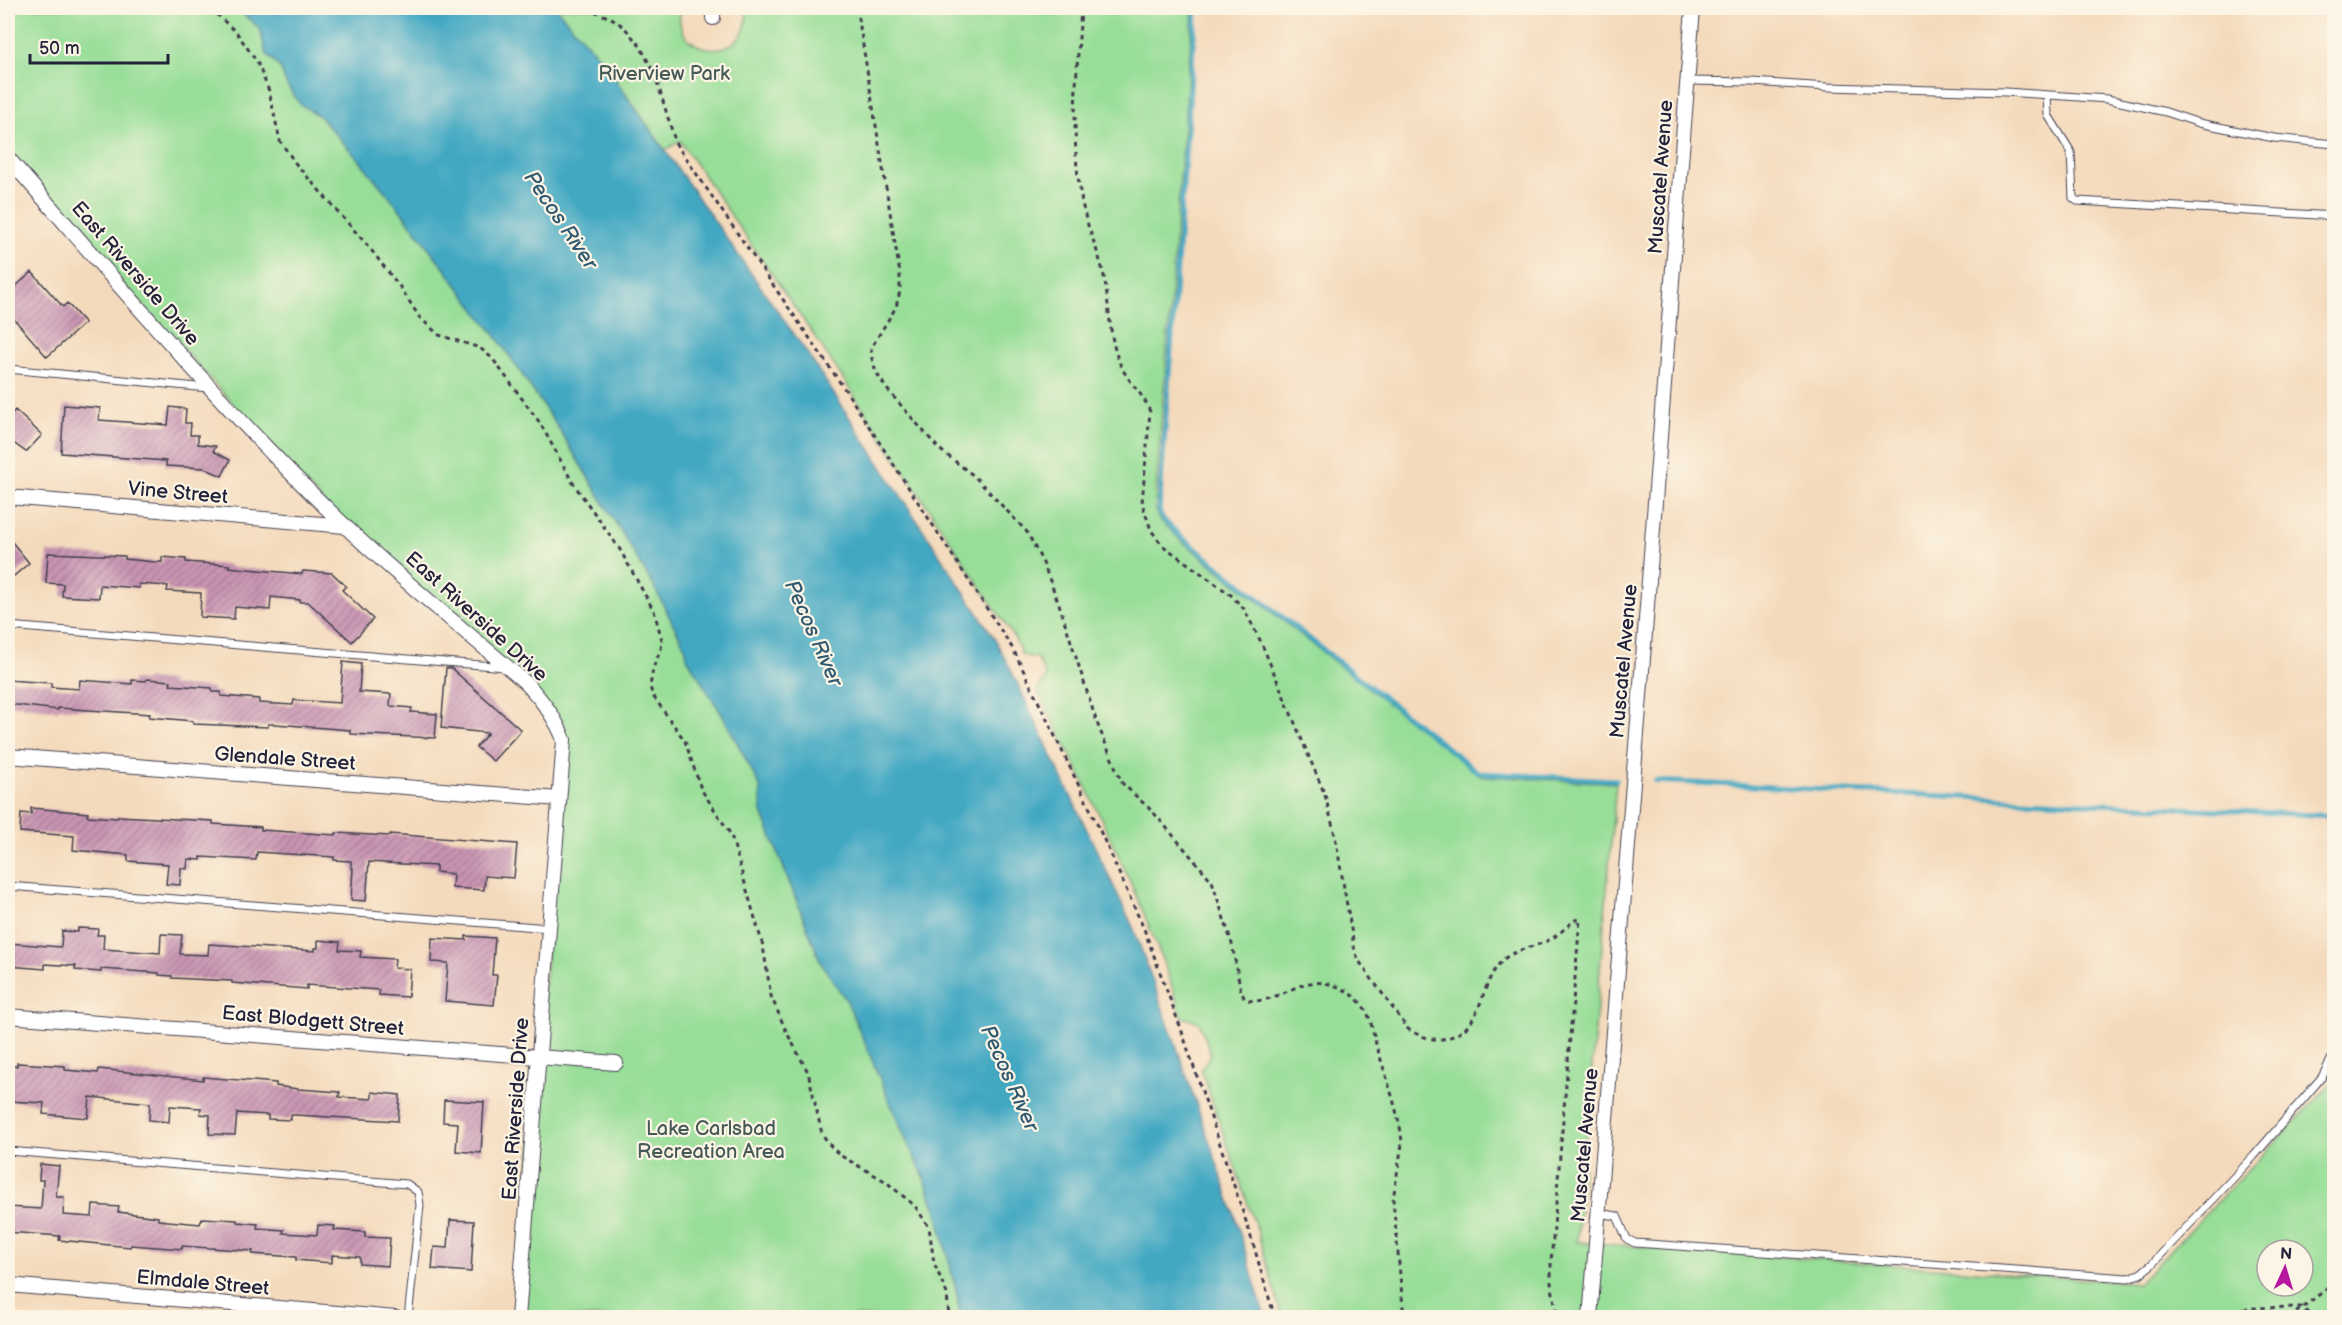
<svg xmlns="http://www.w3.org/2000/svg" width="2342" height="1325" font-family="'Balsamiq Sans',sans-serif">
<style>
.green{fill:#98de98;stroke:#5d806a;stroke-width:1.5;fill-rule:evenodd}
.water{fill:#42a8c2;stroke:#32657e;stroke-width:1.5}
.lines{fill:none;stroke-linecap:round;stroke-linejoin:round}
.stream{stroke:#42a8c2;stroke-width:5}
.building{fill:url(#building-hatch)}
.lane-casing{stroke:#423e4e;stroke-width:9}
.street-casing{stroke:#423e4e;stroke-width:16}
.path{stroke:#423e4e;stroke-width:3;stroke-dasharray:4.5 4.5;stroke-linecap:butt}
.lane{stroke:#fff;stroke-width:7}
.street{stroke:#fff;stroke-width:14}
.labels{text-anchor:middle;stroke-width:4.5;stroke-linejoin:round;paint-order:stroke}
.park-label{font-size:20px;fill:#455a57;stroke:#fcf5e5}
.street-label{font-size:20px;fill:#22223b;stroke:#fcf5e5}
.water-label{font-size:21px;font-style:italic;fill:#2f5871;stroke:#fcf5e5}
</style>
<defs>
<pattern id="building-hatch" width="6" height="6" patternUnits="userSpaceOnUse" patternTransform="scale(1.5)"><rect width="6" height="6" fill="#c994b3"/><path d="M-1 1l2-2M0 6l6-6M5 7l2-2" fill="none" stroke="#a37893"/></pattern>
</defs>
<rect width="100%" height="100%" fill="#fcf5e5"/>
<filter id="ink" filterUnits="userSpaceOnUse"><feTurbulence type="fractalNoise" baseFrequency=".0167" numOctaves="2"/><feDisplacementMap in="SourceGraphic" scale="12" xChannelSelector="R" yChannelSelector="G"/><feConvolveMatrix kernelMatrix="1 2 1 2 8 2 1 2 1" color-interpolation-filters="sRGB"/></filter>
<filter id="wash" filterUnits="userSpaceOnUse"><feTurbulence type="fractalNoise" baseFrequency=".008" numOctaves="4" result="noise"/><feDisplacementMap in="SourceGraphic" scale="24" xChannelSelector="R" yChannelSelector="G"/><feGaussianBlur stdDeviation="1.35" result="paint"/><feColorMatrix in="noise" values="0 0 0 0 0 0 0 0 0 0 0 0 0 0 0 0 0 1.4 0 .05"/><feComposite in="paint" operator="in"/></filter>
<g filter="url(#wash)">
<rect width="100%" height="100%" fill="#f4dabc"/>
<!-- green -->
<path class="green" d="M8,8H236L260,29L266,53L281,69L286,84L300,104L318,115L361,162L401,211L498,339L559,429L652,583L686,649L688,658L723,716L760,786L762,812L821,963L847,1001L907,1142L922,1172L937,1212L957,1294L960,1317H518L564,740L551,714L345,526L8,158Z
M556,8H681C668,58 754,66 746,8H1193L1155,507L1157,517L1181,541L1480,776L1616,783L1577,1242L2139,1283L2334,1081V1317H1282L1257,1230L1201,1069L1211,1054L1199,1022L1182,1017C1161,948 1131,883 1101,818C1080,775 1060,732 1037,691L1046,676L1037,658L1022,655L1015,639L824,350L680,141L665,150L603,62ZM2267,1250H2303V1286H2267Z"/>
<!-- water -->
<path class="water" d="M236,8H556L603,62L807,353L993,636L1011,670L1133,927L1176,1045L1232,1207L1265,1317H960L957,1294L937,1212L922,1172L907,1142L847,1001L821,963L762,812L760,786L723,716L687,658L686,649L652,583L559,429L498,339L401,211L361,162L318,115L300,104L286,84L281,69L266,53L260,29Z"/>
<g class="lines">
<!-- stream -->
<path class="stream" d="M1196,8L1159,510L1161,517L1180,536L1479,773L1616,780
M1655,781L2334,816"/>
</g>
<g id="blocks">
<!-- building -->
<path class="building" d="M32,272L63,307L67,303L85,323L47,357L8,312V293Z
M64,405L100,408L99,420L168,425L170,407L186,409L185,423H191L190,435H198V444L216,446L213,451L230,460L222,476L204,468L166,466V461L61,453Z
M15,410L42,435L26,452L8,439V418Z
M8,537L29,563L8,581Z
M48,553L125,556V559L155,562H162V557L186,559V562L229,565V567L237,568L302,574L303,571L332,573L346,586L342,590L373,619L352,642L308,602H300V600L271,597L270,610L235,607L234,619L200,617L201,593L167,591L168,586L139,584V588L100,585L99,598L62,596L63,584L46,583Z
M343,662L361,664L359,692L391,694L390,706L412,708L411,712L437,714L435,738L350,734V730L275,724H268V727L193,724V721L149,717L150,714L58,708V710L8,704V680L51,683V687L79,689L80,680L132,684V680L146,681L147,679L171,681L170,685L212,688V692H221V696L259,699V703L293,705L294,700L340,703Z
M446,668H451L521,730L493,761L476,747L488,733L441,728Z
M31,808L88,813L87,816L117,818L118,816L213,821V824L261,827V830L336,835V833L390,836V834L517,844L514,878L485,876L484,890L452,888L453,874L436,872V866L369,862L366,901L351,900L353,868H351V861L334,860V857L257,852L256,860L201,857V860L188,859L187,869L181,868L180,885L166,884L168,864L128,861V855L73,850L74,836L20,832L21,813L31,814Z
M78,928L98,929L97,935H104L103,949L160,953L161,934L182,935L180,954L208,955L209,944L315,951V948H318V940L340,942L339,950L361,951L360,957L395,959L394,968L410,969L408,997L379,995V990L307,985V989L232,983V981L172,978V976L159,975V973L101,969V972L75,970L76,966L45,964V969L8,966V943L61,947L62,931L78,932Z
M466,936L495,938L492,975H497L494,1005L445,1001L448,963L431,962L432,938L466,940Z
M17,1063L65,1066V1070L98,1073L99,1069L203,1080V1077L276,1083V1086L298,1089L340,1092L339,1097L372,1099V1092L400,1095L398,1121L296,1115H291V1120L268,1119V1115L237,1113L235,1135L209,1134L210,1115L200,1114L201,1108L170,1106L169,1122L149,1120L150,1103L90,1097L88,1118L43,1114L44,1103L8,1101V1075L11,1076L12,1066H17Z
M444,1100L484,1102L481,1153L456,1151L458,1123L443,1122Z
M40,1164L59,1166L56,1197H64L63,1215L92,1217L93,1205L119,1207L118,1212L158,1217V1220L200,1224L202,1218L237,1220V1222L258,1224L257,1228L284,1230L283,1233L317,1235L318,1225L335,1226L334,1230L365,1232V1237L390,1238L388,1266L360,1264V1257L332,1255V1263L296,1260V1257L252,1254L253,1251L182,1246V1249L131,1245L130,1247L59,1240L60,1236L8,1232V1207L41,1209L43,1180H39Z
M450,1220L474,1221L471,1272L432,1269L434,1247L448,1248Z"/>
</g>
</g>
<g filter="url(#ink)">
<use href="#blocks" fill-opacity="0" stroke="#423e4e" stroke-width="1.5"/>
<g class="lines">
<defs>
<path id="lane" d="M1687,81L1752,82L1828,87L2006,92L2107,99L2166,112L2199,123L2274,138L2334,144
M2047,95L2048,115L2071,152L2073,198L2077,201L2334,216
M8,369L208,388
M8,626L505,667
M8,886L549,928
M8,1151L407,1184L418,1192L420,1205L408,1318
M1598,1213L1617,1216L1627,1239L1635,1243L2128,1278L2140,1274L2152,1264L2254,1156L2322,1077L2334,1054"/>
<path id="street" d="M713,8V18
M8,158C117,282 224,411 344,525C402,581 466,631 526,683C542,700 556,718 564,740L518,1318
M8,497L345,526
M8,756L559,799
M8,1016L616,1063
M8,1285L396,1318
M1590,1318L1642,671L1693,8"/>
</defs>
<!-- lane casing -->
<use href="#lane" class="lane-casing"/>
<!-- street casing -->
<use href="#street" class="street-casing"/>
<!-- path -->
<path class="path" d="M210,8L237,33L257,62L269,91L280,141L296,164L368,246L400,287L420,318L439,335L480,348L492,358L540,423L573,483L619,548L654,611L662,640L661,649L653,668L650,687L653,696L685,741L701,789L731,835L763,946L771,996L787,1033L808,1072L822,1134L833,1149L843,1157L885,1181L915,1206L929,1227L934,1263L947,1294L949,1318
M586,8L613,19L624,27L640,46L655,75L676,144L848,394L1013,649L1092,813L1144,929L1181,1029L1249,1230L1275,1318
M857,8L900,274V291L896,307L871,348L872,359L876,372L886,388L939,449L974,476L1027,532L1043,563L1059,604L1097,723L1122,783L1153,812L1212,881L1232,944L1241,992L1245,999C1265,1006 1286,990 1305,984C1327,978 1353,990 1365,1009C1371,1018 1373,1033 1376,1044C1385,1073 1395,1102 1401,1132L1402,1144L1393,1199L1404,1318
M1081,8C1077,75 1069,141 1083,207C1088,230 1098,250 1103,272C1110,301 1108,340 1121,366C1129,383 1144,394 1150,412L1142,503L1151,530L1162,545L1231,595L1244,609L1261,642L1325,795L1335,835L1355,952L1361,964L1408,1029C1419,1036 1433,1042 1447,1038C1486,1028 1477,984 1503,960C1515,949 1535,947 1549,940C1559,935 1567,926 1575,920L1580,919L1551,1262V1283L1558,1318
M2181,1318L2255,1308L2301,1307L2314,1318
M2289,1318L2329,1287L2334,1279"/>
<!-- lane -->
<use href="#lane" class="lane"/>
<!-- street -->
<use href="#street" class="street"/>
</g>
</g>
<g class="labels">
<!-- park labels -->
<g class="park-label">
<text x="664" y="80">Riverview Park</text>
<text x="711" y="1135">Lake Carlsbad<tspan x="711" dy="23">Recreation Area</tspan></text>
</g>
<!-- street labels -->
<g class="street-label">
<text transform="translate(1660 177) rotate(-86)" y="7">Muscatel Avenue</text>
<text transform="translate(136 273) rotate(49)" y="7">East Riverside Drive</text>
<text transform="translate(178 492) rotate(5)" y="7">Vine Street</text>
<text transform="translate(477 616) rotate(42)" y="7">East Riverside Drive</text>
<text transform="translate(1623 661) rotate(-85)" y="7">Muscatel Avenue</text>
<text transform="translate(285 758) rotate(4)" y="7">Glendale Street</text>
<text transform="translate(313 1020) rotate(5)" y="7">East Blodgett Street</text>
<text transform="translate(515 1109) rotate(-86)" y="7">East Riverside Drive</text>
<text transform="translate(1584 1145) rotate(-85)" y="7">Muscatel Avenue</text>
<text transform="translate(203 1282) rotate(5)" y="7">Elmdale Street</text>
</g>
<!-- water labels -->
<g class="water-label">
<text transform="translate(561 220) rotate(56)" y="7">Pecos River</text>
<text transform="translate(814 633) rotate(66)" y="7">Pecos River</text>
<text transform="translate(1010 1078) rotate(66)" y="7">Pecos River</text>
</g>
</g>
<!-- margin -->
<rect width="2342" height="1325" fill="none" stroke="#fcf5e5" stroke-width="30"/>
<!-- north arrow -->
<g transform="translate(2285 1268) rotate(4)"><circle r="28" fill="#fcf5e5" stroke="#a5a1a1" stroke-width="1.5"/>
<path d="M0-4.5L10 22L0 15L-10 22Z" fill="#b5179e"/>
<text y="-9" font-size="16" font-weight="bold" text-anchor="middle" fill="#22223b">N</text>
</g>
<!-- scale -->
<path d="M30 54v9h138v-9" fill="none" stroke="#22223b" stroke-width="3"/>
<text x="39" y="54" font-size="18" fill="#22223b" stroke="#fcf5e5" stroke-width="4.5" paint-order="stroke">50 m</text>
</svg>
